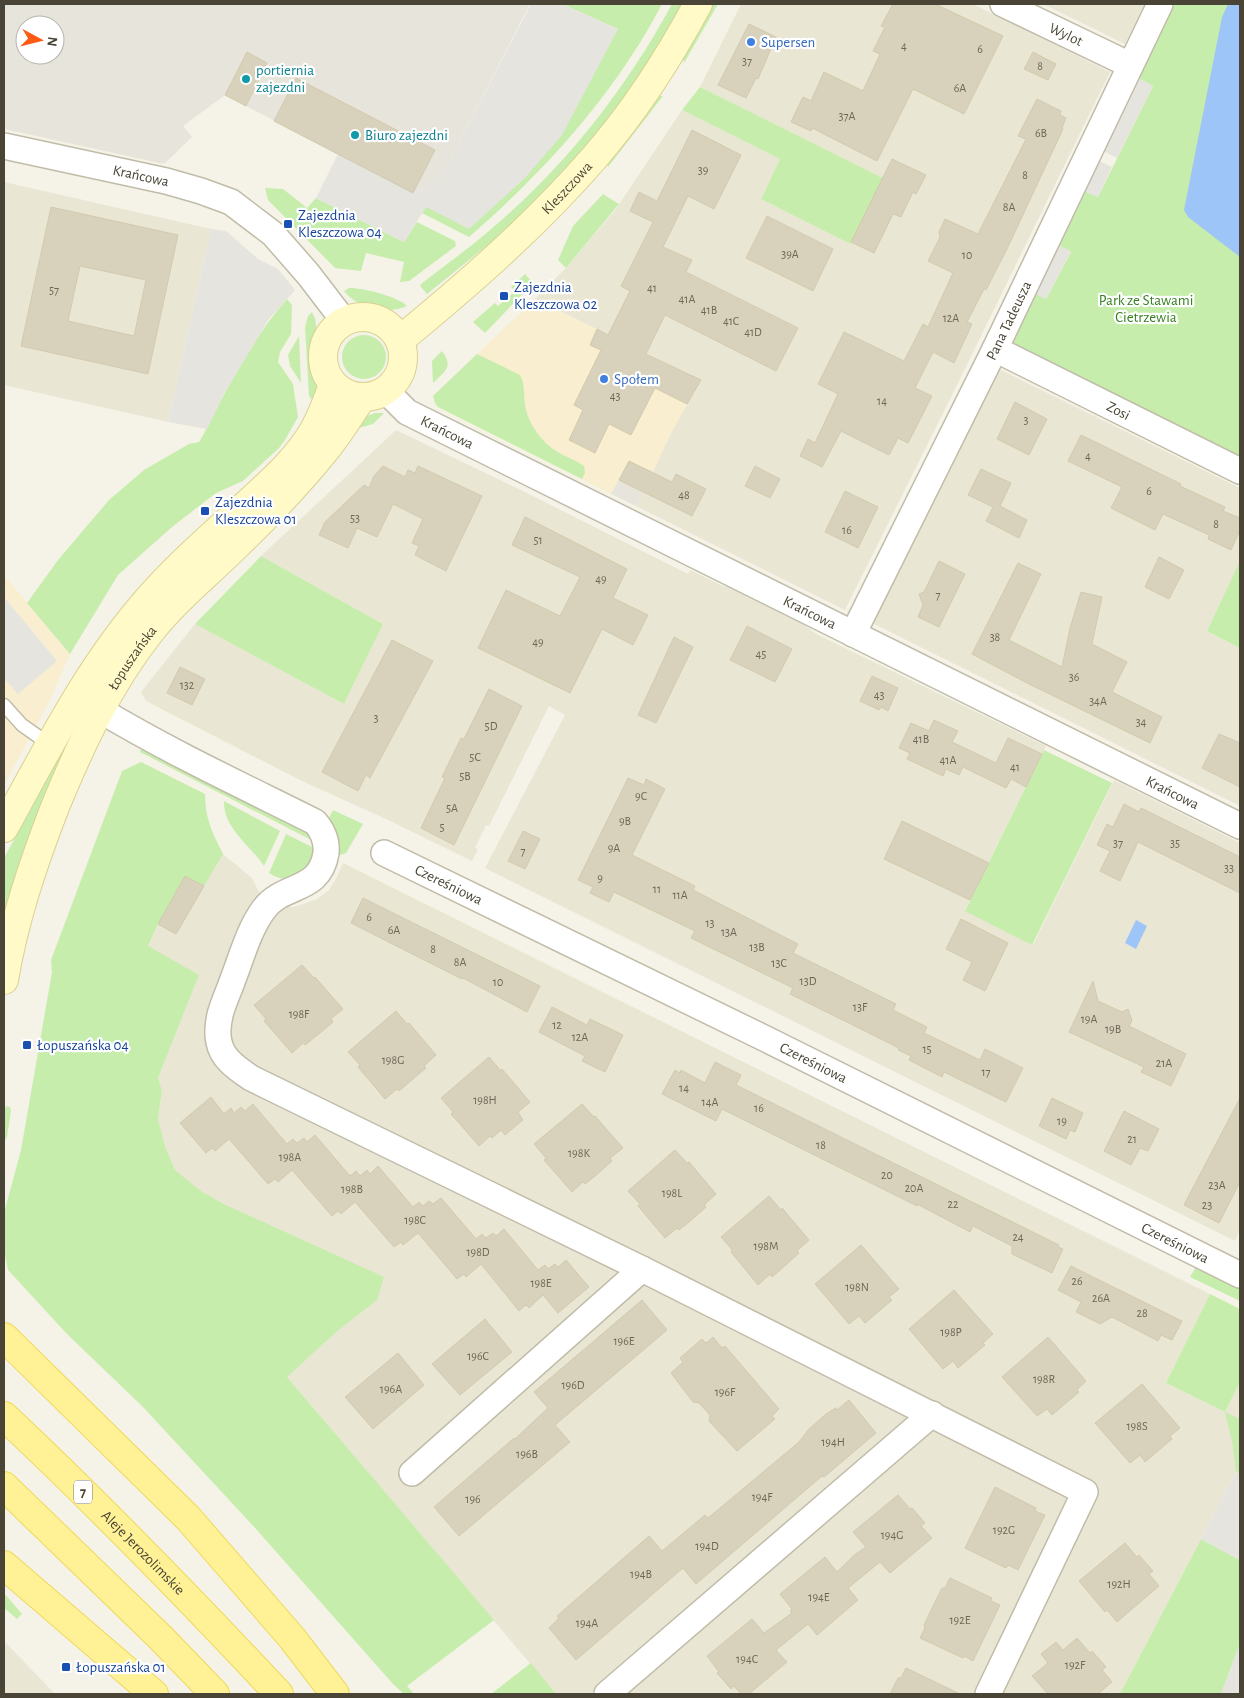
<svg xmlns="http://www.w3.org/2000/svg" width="1244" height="1698" font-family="'Alegreya Sans',sans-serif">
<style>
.residential{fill:#e9e6d4}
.commercial{fill:#f9eed0}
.industrial{fill:#e7e4db;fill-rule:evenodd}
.green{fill:#c6edac}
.parking{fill:#e6e4df}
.water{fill:#9ec5f7}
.building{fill:#d8d1bb;stroke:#d3caad;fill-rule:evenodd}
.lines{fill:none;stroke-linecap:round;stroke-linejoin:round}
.service-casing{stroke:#c1bca8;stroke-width:15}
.minor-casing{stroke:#c1bca8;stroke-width:28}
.secondary-casing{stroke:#d9d192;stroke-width:30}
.primary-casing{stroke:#efd85b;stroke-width:30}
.service{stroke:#fff;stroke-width:12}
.minor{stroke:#fff;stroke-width:25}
.secondary{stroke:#fffac7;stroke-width:28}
.primary{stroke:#fff196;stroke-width:28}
.shop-dot{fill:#3f7fe0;stroke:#fff;stroke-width:2}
.culture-dot{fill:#0f9aa8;stroke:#fff;stroke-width:2}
.transit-dot{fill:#1a4fb4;stroke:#fff;stroke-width:2}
.labels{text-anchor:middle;stroke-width:4.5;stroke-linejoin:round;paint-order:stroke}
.number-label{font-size:12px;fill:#6d6756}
.shield{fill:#fff;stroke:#807c72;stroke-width:1}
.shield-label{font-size:14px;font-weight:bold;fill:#494435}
.street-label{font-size:15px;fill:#494435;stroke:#fff}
.shop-label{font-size:15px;fill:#366cbe;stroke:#fff;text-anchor:start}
.culture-label{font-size:15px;fill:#0d838f;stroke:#fff;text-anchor:start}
.transit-label{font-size:15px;fill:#164399;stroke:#fff;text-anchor:start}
.park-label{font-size:15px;fill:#388022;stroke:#fff}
</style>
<rect width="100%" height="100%" fill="#f5f3e7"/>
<!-- residential -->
<path class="residential" d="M741,4H973L1110,72L960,379L845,610L636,506L672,431L701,380L535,299L566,268L616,209L682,110L780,159L761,199L851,243L883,178L700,87Z
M1043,4H1144L1125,44Z
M4,182L211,229L168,422L4,385Z
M997,368L1240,488V561L1207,631L1240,648V806L872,623Z
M396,430L521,490L688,574L690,570L725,587L726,586L732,588L805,625L816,634L1046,746L965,910L1033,945L1114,780L1240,843V1230L1235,1241L485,868L565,715L549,706L489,826L486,825L475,848L478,849L472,861L386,819L304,782L146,701L141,692L195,624L344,704L383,624L261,556Z
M210,829L223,854L252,878L259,892L279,907H294L317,899L329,890L337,877L343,863L1210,1294L1166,1383L1225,1412L1240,1382V1464L1120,1694H556L287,1377L228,1206L201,1192L175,1170L165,1146L158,1119L162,1090L158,1078L199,975L148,947L158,924Z
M4,1641L55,1694H4Z"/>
<!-- commercial -->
<path class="commercial" d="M535,299L701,380L672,431L653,472L629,461L611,494L438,407L435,403L433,396Z
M4,575L70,654L49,702L4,785Z"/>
<!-- industrial -->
<path class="industrial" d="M4,4H530L441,177L413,193L225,95L183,126L192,137L164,164L4,129ZM25,25H55V55H25Z
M629,461L653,472L636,506L611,494Z"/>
<!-- green -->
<path class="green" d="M562,4H662C615,94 545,171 469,237L422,213L426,207L618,29Z
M672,4H684L640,79L574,163L505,231L427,294L420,286L421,284C444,266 468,249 490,230C565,167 626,89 672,4Z
M713,4H718L684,63L683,58Z
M1175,4H1240V458L1010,343L1032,292L1046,299L1071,252L1055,244L1082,190L1098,197L1153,86L1138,78Z
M700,87L883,178L851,244L761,199L780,159L682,110Z
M658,96H663L608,167L607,163Z
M265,188L283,189L307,208L316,198L404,242L417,222L455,241L456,246L409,281L400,282L404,262L366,253L361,271L335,268L268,200Z
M603,194L619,204L566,268L558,260L573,226Z
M525,274L533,283L485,333L473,322L495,303L498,306L515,291L511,287Z
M349,288C360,287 400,297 407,306C387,315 357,308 344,291Z
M287,299L292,305L291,334L280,352L278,362L293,384L298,417L285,440L279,448L243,481L216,493L172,527L118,575L70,654L27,603L58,560L109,500L144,470L189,444L199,442C209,426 216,409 225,393C243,360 262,327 287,299Z
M312,312L315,318L317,332L313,357L318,382L315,403L309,396L305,327L308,316Z
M342 357a22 22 0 1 1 44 0a22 22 0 1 1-44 0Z
M299,336L301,383L290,366L288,355Z
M442,351C454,367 445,371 433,383L432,361Z
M477,354L520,375C526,386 523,399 526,410C530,426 542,442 556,451C565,457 576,460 584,466L585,473L582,479L438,407L435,403L433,396Z
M375,413H384L373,424L355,429L364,417Z
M261,556L383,624L344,704L195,624Z
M1240,561V648L1207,631Z
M72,734L70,742C43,799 21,856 4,916V858Z
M142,747L309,829L317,843L140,752Z
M1044,750L1112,783L1032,945L965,911Z
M141,762L205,794C205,818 212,832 223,854L204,886L185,876L158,924L148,946L199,975L158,1078L162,1090L158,1119L165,1146L175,1170L202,1192L228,1206L384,1277L377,1300L336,1332L287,1377L494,1620L407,1686L414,1694H404L393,1684L256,1529L143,1407L67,1334L8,1270L4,1250V1213L21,1150L52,972L51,960L122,771Z
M224,801L280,831L264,866C251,846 223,828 224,801Z
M333,810L363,824L346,853L341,855L339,853V840L336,831L329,821V818Z
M286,834L318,850L314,864C298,874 287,886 269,873Z
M6,1106L10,1107L11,1111L7,1137L4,1142V1113Z
M1196,1267L1240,1289V1301L1190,1277Z
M1210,1294L1240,1309V1382L1225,1412L1240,1419V1474L1236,1472L1232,1441L1225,1412L1166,1383Z
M1201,1539L1240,1560V1644L1221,1694H1120Z
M4,1593L22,1614L17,1619L4,1608Z
M531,1663L556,1694H491Z"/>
<!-- parking -->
<path class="parking" d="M531,4H562L618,29L562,135L525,178L469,229L426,207L404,242L316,198L338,154L413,193L441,177Z
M1138,78L1153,86L1117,158L1102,150Z
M1097,160L1112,167L1098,197L1082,190Z
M211,229L226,231L258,259L278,269L295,290L269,319L224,394L207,429L168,422Z
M1055,244L1071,251L1046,299L1032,292Z
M4,597L57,661L18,694L4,678Z
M1236,1472L1240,1474V1560L1201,1539Z
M1240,1644V1694H1221Z"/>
<!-- water -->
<path class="water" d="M1228,4H1240V257L1188,217L1184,210L1222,17Z
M1136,920L1147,926L1136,949L1125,943Z"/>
<!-- building -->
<path class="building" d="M893,4H935L1003,36L964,114L913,89L877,161L812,128L811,131L791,122L803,97L811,101L824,72L863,91L880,54L873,51L885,27L881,26Z
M749,24L776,37L758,79L756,78L746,98L718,85Z
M247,52L267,63L246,106L225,95Z
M1033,52L1056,64L1048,80L1024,69Z
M296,78L435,150L413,193L274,121Z
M1037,99L1061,111L1060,115L1066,118L1062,128L1063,129L1007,249L986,290L984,289L967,322L972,324L954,363L933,352L915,388L932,396L908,443L898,438L889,455L841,431L822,467L800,456L808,439L815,443L838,394L818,384L844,332L904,361L923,324L928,327L953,273L928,261L940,237L939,232L945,219L978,234L1026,139L1018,136Z
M692,130L741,155L714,209L688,196L663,247L692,260L686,272L798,328L776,371L665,315L646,354L701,380L687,404L655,388L631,435L609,424L595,453L569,440L583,410L574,405L601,350L590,345L597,329L608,335L630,291L621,286L653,222L630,211L639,192L657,201Z
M892,159L926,175L916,194L913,192L901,217L893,214L874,253L851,242Z
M51,207L178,235L148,374L21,346ZM80,266L146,280L134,336L68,321Z
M767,216L833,249L813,291L746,258Z
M1015,402L1047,419L1029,455L997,439Z
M1081,435L1181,484L1180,486L1225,507L1223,511L1240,518V530L1231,550L1208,539L1209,535L1163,514L1155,530L1111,508L1122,487L1068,461Z
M629,461L672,482L676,474L706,489L692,516L619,480Z
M383,466L405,477L408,470L415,473L418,466L482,496L446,571L415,555L419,546L412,543L423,519L393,504L377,537L357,528L348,548L319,535L325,522L364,485L369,488L374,476Z
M755,466L780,479L770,498L745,486Z
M981,469L1011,483L1000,506L1027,520L1019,538L986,521L993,507L968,495Z
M845,491L878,507L858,548L825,532Z
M525,517L627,569L613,598L648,615L633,645L602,629L570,693L478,648L506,590L560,616L580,577L512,545Z
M1159,557L1184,570L1169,599L1145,587Z
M939,561L965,574L939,627L918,617L923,605L919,594L924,592Z
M1018,563L1041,574L1009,640L1062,667L1070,628L1081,592L1102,597L1092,644L1127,662L1112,692L1162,717L1150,743L1027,683L972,654Z
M747,626L792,649L775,682L730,660Z
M674,637L693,647L656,723L638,715Z
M392,640L433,661L370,778L366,775L358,791L322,772Z
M180,667L205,679L192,705L167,693Z
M872,676L898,688L888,711L881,707L879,710L860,701Z
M489,689L522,706L454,845L421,828L445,778L442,777L461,738L464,739Z
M934,720L958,731L952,742L996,763L1008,738L1042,754L1026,787L1011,779L1006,788L963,767L959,775L946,769L943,776L907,759L910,753L899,748L911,723L929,731Z
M1219,734L1240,743V787L1202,768Z
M628,778L644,785L646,779L665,789L632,855L695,886L693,890L798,944L793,953L896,1004L893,1010L927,1027L924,1033L980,1060L985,1049L1023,1068L1006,1102L944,1072L942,1077L909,1060L911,1056L898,1050L899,1048L790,994L793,988L691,938L695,931L614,892L609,902L590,893L593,887L578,880Z
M1124,804L1139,812L1141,808L1240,857V893L1138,842L1120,881L1100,871L1110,851L1097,845L1107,824L1113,827Z
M902,821L989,863L970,900L884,859Z
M523,831L540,839L525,869L508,861Z
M185,876L204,886L176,934L158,924Z
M363,898L540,986L527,1012L463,978L462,979L351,923Z
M961,919L1008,943L985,991L963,980L972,962L946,949Z
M302,965L314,978L315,977L343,1009L331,1019L333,1022L320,1033L305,1045L303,1043L292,1053L264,1021L266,1019L254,1005Z
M1093,981L1098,1001L1122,1012L1128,1009L1132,1021L1129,1026L1186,1054L1171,1086L1141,1072L1144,1067L1069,1032Z
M552,1007L587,1025L590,1019L623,1035L605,1072L582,1061L585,1056L539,1032Z
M396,1011L407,1024L409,1023L436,1055L424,1066L426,1068L413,1079L399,1091L397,1089L385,1099L358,1067L360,1065L348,1052Z
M489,1057L501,1071L502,1069L530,1102L518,1112L523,1120L505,1135L501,1130L492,1138L490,1136L479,1146L451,1114L453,1112L441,1098Z
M715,1062L741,1075L736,1085L1059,1245L1058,1247L1063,1249L1052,1273L1012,1254V1246L973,1226L970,1232L917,1204V1206L722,1109L716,1121L662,1094L675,1070L680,1073L681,1070L705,1083Z
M211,1097L224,1114L231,1108L234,1113L241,1107L245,1111L253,1104L287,1144L293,1139L297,1143L304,1138L307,1142L315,1135L350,1176L356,1171L360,1176L367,1170L370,1174L378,1166L413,1207L419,1202L423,1206L429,1201L433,1204L441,1198L476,1239L482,1234L486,1238L493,1233L496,1236L504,1229L538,1270L545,1265L548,1269L555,1264L558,1267L566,1260L589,1287L558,1313L543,1295L529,1308L526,1305L519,1311L481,1264L466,1277L464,1274L457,1279L418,1233L403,1245L401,1242L394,1247L355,1202L341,1214L338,1211L332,1216L292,1170L278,1182L275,1179L268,1184L229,1139L215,1151L212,1148L206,1153L180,1123Z
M1052,1098L1083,1113L1075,1132L1070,1130L1066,1139L1039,1126Z
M1240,1098V1182L1219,1223L1184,1205Z
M582,1104L594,1117L595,1116L623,1148L610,1158L612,1161L594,1177L585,1184L583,1182L572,1192L544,1160L546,1158L534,1144Z
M1124,1111L1159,1129L1148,1151L1140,1148L1131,1165L1104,1151Z
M675,1150L687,1163L689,1162L716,1194L704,1205L706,1207L688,1223L679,1230L677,1228L665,1238L638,1206L640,1204L628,1191Z
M769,1196L781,1210L782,1208L809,1240L797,1251L799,1253L787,1264L772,1277L770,1274L758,1285L731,1252L733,1251L721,1237Z
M861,1245L899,1289L889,1297L892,1300L865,1323L859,1316L849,1324L815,1284Z
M1071,1266L1182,1321L1172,1340L1161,1335L1158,1341L1112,1317L1100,1324L1076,1312L1081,1302L1058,1290Z
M954,1290L993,1334L983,1343L985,1345L958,1368L953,1361L943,1369L909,1329Z
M642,1300L667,1330L555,1425L570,1442L459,1536L434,1507L514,1438L515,1439L548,1408L534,1392Z
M485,1319L512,1352L460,1395L432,1364Z
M713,1337L722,1348L725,1346L779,1409L772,1416L775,1419L737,1451L709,1421L710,1415L699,1403L693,1402L671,1373L683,1362L680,1358L702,1339L706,1343Z
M1048,1337L1086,1381L1077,1390L1079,1392L1052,1415L1047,1409L1037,1416L1002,1377Z
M398,1353L424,1385L373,1429L345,1397Z
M1142,1384L1180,1428L1170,1436L1172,1439L1145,1462L1140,1455L1130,1463L1095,1423Z
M849,1400L876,1433L824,1477L822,1476L696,1584L683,1568L576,1660L549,1628L559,1618L557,1616L649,1536L662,1551L705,1515L708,1518L799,1442L809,1429L826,1414L836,1408L837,1410Z
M995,1487L1036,1508L1035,1511L1045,1515L1018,1570L1008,1565L1006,1568L965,1548Z
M898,1495L910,1509L912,1508L925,1523L921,1526L932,1538L890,1573L880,1562L848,1588L858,1600L817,1635L808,1624L776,1650L787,1662L749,1694H741L734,1686L731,1689L717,1673L719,1672L707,1656L752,1619L764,1633L792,1613L790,1611L792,1609L780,1594L825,1557L837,1572L853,1556L866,1547L853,1532Z
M1125,1543L1137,1557L1139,1555L1153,1571L1149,1574L1159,1586L1117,1622L1107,1610L1105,1612L1079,1581Z
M950,1578L992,1598L991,1601L1000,1605L973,1661L964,1656L963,1658L920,1638L925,1628L924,1625L934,1604L942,1588H945Z
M1077,1638L1090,1653L1092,1651L1106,1667L1102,1670L1112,1682L1098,1694H1048L1032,1676L1048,1663L1041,1654L1056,1642L1063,1650Z
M906,1668L960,1694H890L898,1678H901Z"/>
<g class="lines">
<defs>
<path id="service" d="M4,705L22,725L49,744"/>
<g id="minor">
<path id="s1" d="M1003,4L1130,65"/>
<path id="s2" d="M4,146L166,181L201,191L231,202L273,234L308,274L344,321"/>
<path id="s3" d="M995,349L1240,471"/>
<path id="s4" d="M385,390L407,412L417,417L1240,826"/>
<path id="s5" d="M853,634L995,349L1160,4"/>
<path d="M100,710C170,752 243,786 315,822C323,831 327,841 326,853C320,893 283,883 264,909C249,929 242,956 233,979C229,991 223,1003 220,1015C218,1024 217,1034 219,1042C222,1059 238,1069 251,1078L642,1269L1085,1492L988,1694"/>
<path id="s6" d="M384,853L766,1039L1240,1275"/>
<path d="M412,1473L642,1269"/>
<path d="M607,1694L932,1414"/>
</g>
<g id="secondary">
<circle cx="363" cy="357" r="40"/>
<path id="s7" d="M400,340C468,284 536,225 594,158C635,111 669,58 698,4"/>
<path d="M4,828C48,748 89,666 150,597C180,563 215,533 248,503C272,481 298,458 314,430C322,415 328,400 333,384"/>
<path id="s8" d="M4,980C14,920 33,864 55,807C80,746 109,684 150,632C176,599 209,573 238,544C268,515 297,485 323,453C338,435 350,416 362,397"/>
</g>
<g id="primary">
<path d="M4,1337L188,1518L292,1638L335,1694"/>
<path id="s9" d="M4,1416C99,1505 190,1599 279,1694"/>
<path d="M4,1486L161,1638L215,1694"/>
<path d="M4,1565L154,1694"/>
</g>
</defs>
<!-- service casing -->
<use href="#service" class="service-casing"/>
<!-- minor casing -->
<use href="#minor" class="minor-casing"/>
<!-- secondary casing -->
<use href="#secondary" class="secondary-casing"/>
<!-- primary casing -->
<use href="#primary" class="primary-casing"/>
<!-- service -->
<use href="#service" class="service"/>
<!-- minor -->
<use href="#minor" class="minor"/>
<!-- secondary -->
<use href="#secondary" class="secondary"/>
<!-- primary -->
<use href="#primary" class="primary"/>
</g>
<!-- markers -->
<g class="shop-dot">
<circle cx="751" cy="42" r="5"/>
<circle cx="604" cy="379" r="5"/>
</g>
<g class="culture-dot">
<circle cx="246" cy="79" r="5"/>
<circle cx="355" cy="135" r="5"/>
</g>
<g class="transit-dot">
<rect x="283" y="219" width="10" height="10" rx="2.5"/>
<rect x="499" y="291" width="10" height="10" rx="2.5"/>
<rect x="200" y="506" width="10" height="10" rx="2.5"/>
<rect x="22" y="1040" width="10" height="10" rx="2.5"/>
<rect x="61" y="1662" width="10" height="10" rx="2.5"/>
</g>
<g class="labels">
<!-- number labels -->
<g class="number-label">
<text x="904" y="50">4</text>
<text x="980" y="53">6</text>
<text x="747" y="65">37</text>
<text x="1040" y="70">8</text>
<text x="960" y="92">6A</text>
<text x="847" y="120">37A</text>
<text x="1041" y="137">6B</text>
<text x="703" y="174">39</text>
<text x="1025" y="179">8</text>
<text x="1009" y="211">8A</text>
<text x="790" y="258">39A</text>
<text x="967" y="259">10</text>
<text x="652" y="292">41</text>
<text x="54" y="294">57</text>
<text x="687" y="303">41A</text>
<text x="709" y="314">41B</text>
<text x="951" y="322">12A</text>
<text x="731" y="325">41C</text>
<text x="753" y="336">41D</text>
<text x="615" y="400">43</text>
<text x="882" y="405">14</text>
<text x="1026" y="424">3</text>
<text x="1088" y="460">4</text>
<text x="1149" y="495">6</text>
<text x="684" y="499">48</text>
<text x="355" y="522">53</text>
<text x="1216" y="528">8</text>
<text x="847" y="534">16</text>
<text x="538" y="544">51</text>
<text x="601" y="583">49</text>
<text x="938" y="599">7</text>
<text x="995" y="641">38</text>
<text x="538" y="646">49</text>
<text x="761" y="658">45</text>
<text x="1074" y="681">36</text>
<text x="187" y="689">132</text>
<text x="879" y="699">43</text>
<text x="1098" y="705">34A</text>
<text x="376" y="722">3</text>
<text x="1141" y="726">34</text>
<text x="491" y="730">5D</text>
<text x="921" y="743">41B</text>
<text x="475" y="761">5C</text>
<text x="948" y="764">41A</text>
<text x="1015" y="771">41</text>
<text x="465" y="780">5B</text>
<text x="641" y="800">9C</text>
<text x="452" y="812">5A</text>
<text x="625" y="825">9B</text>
<text x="442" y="831">5</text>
<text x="1118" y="847">37</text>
<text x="1175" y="847">35</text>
<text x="614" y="852">9A</text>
<text x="523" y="855">7</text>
<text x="1229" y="872">33</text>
<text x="600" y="882">9</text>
<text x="657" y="893">11</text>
<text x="680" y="899">11A</text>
<text x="369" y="921">6</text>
<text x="710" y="927">13</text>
<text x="394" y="934">6A</text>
<text x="729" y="936">13A</text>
<text x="757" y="951">13B</text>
<text x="433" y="953">8</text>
<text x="460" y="966">8A</text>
<text x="779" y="967">13C</text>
<text x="808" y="985">13D</text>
<text x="498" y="986">10</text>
<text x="860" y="1011">13F</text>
<text x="299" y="1018">198F</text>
<text x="1089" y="1023">19A</text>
<text x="557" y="1029">12</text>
<text x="1113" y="1033">19B</text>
<text x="580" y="1041">12A</text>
<text x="927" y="1053">15</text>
<text x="393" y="1064">198G</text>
<text x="1164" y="1067">21A</text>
<text x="986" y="1076">17</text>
<text x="684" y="1092">14</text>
<text x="485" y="1104">198H</text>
<text x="710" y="1106">14A</text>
<text x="759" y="1112">16</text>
<text x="1062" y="1125">19</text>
<text x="1132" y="1143">21</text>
<text x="821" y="1149">18</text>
<text x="579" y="1157">198K</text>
<text x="290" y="1161">198A</text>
<text x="887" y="1179">20</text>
<text x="1217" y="1189">23A</text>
<text x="914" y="1192">20A</text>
<text x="352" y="1193">198B</text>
<text x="672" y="1197">198L</text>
<text x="953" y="1208">22</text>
<text x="1207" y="1209">23</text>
<text x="415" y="1224">198C</text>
<text x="1018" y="1241">24</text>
<text x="766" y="1250">198M</text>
<text x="478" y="1256">198D</text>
<text x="1077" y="1285">26</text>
<text x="541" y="1287">198E</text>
<text x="857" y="1291">198N</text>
<text x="1101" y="1302">26A</text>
<text x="1142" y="1317">28</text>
<text x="951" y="1336">198P</text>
<text x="624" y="1345">196E</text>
<text x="478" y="1360">196C</text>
<text x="1044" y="1383">198R</text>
<text x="573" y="1389">196D</text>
<text x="391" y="1393">196A</text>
<text x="725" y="1396">196F</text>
<text x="1137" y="1430">198S</text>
<text x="833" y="1446">194H</text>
<text x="527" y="1458">196B</text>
<text x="762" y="1501">194F</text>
<text x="473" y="1503">196</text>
<text x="1004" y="1534">192G</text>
<text x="892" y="1539">194G</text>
<text x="707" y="1550">194D</text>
<text x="641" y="1578">194B</text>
<text x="1119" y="1588">192H</text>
<text x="819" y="1601">194E</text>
<text x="960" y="1624">192E</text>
<text x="587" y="1627">194A</text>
<text x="747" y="1663">194C</text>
<text x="1075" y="1669">192F</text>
</g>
<!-- shield labels -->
<rect class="shield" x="74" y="1480.5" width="18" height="23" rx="4"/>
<g class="shield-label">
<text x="83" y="1497">7</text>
</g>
<!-- street labels -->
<g class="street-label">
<text dy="5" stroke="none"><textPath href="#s1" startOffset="70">Wylot</textPath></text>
<text dy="5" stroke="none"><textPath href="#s2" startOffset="140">Krańcowa</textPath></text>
<text dy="5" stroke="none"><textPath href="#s7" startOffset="226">Kleszczowa</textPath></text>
<text dy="5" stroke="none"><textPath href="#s5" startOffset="350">Pana Tadeusza</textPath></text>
<text dy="5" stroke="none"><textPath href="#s3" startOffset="138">Zosi</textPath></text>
<text dy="5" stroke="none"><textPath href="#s4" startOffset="76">Krańcowa</textPath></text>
<text dy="5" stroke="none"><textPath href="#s4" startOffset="481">Krańcowa</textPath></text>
<text dy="5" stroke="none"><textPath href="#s8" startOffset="349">Łopuszańska</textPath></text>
<text dy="5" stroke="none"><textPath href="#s4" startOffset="886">Krańcowa</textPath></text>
<text dy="5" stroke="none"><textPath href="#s6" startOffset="72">Czereśniowa</textPath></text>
<text dy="5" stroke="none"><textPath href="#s6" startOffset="478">Czereśniowa</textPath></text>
<text dy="5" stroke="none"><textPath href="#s6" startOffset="882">Czereśniowa</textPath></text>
<text dy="5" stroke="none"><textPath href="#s9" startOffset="195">Aleje Jerozolimskie</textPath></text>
</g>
<!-- shop labels -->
<g class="shop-label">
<text x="761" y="47">Supersen</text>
<text x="614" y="384">Społem</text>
</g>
<!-- culture labels -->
<g class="culture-label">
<text x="256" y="75">portiernia<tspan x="256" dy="17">zajezdni</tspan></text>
<text x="365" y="140">Biuro zajezdni</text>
</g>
<!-- transit labels -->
<g class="transit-label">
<text x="298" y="220">Zajezdnia<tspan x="298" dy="17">Kleszczowa 04</tspan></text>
<text x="514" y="292">Zajezdnia<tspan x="514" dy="17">Kleszczowa 02</tspan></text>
<text x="215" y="507">Zajezdnia<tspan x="215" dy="17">Kleszczowa 01</tspan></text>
<text x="37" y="1050">Łopuszańska 04</text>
<text x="76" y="1672">Łopuszańska 01</text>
</g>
<!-- park labels -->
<g class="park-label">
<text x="1146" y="305">Park ze Stawami<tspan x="1146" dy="17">Cietrzewia</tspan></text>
</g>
</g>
<!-- border -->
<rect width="1244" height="1698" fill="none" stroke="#494435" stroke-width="10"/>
<!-- north arrow -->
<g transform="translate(40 40) rotate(97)"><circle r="24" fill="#ffffff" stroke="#b6b4ae"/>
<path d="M0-4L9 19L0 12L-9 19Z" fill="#ff5a14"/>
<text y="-8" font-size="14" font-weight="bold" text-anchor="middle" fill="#494435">N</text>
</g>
</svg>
